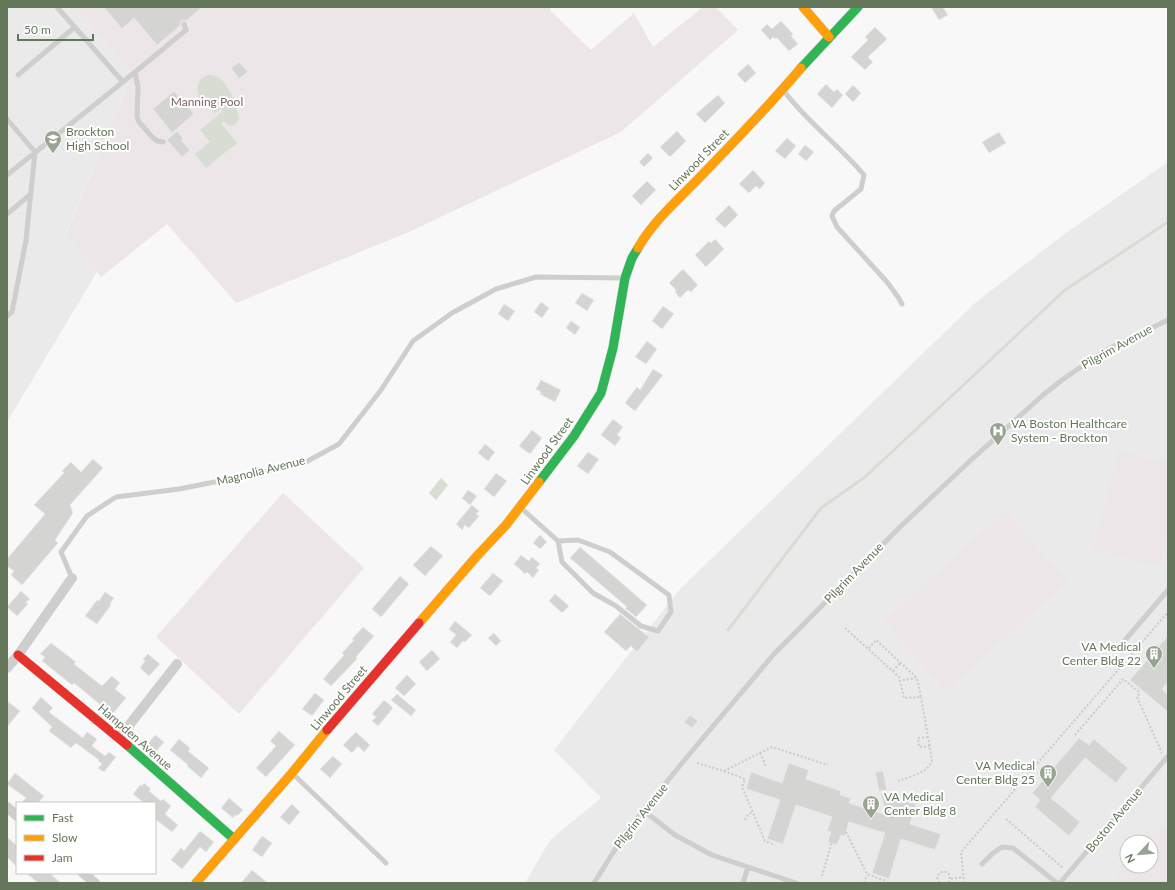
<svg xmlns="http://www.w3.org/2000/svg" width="1175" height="890" font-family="Lato,sans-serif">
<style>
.built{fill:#e9eae9;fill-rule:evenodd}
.green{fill:#ece6e8}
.water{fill:#d8ddd4}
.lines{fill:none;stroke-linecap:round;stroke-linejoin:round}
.stream{stroke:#d8ddd4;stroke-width:3}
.building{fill:#d4d5d3;stroke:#e8e8e8}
.fast-casing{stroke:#d4d5d3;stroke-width:10}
.slow-casing{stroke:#d4d5d3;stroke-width:10}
.jam-casing{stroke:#d4d5d3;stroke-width:10}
.path{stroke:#caccc9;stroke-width:2;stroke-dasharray:2 2;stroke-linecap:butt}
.lane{stroke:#cecfcd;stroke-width:5}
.street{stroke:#cecfcd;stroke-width:10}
.fast{stroke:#30b455;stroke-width:9}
.slow{stroke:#ff9f0a;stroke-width:9}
.jam{stroke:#e5322d;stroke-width:9}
.labels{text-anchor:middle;stroke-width:4;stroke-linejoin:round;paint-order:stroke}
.park-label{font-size:12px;fill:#806667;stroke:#fff}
.poi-label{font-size:12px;fill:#65775a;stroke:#fff;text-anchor:start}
.street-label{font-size:12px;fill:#65775a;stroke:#fff}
</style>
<rect width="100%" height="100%" fill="#f8f8f8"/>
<!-- built -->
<path class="built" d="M7,7H75L132,75L66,233L97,272L7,422Z
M1168,162V883H525L550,840L601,798L554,750L680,589L975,303L1063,235ZM1127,842H1151V866H1127Z"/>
<!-- green -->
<path class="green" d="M75,7H551L550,10L591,50L634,13L653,47L703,7H716L738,30L621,132L411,231L236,303L167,224L101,277L66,234L132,75Z
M1118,451L1168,463V534L1160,567L1093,549Z
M283,493L364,568L239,714L156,637Z
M1005,511L1068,581L946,691L884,621Z
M1165,828L1168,829V883H1125L1117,875C1118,867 1122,861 1127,856V866H1151V842H1139L1154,832Z"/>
<!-- water -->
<path class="water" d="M207,75C226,72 236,103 239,118C237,127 229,128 224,121L221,123L237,143L206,168L195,154L210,142L200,130L223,111L221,109L215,113C212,109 207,107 203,103C195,94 195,80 207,75Z
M441,478L448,485L436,500L429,493Z"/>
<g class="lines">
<!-- stream -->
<path class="stream" d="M728,630L821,508L865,477L1065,290L1168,222"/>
</g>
<!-- building -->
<path class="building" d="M104,7H202L186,21H181L180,26L157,45L134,18L122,29Z
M931,7H943L948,15L939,20Z
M781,21L793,34L791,36L798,44L789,51L777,38L775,39L773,37L770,40L761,30L767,24L772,29Z
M875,27L887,39L868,57L873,62L865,70L851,57L868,40L865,37Z
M239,62L248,72L239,79L231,68Z
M748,64L756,73L745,83L737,74Z
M826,84L834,92L837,89L843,95L832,108L817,94Z
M853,85L861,93L853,102L845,94Z
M174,91L194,114L172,133L153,109Z
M718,95L725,103L705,123L696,114Z
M177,131L183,138L181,140L190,150L182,157L167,140Z
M677,131L686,141L670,157L660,147Z
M999,132L1006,143L989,153L982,142Z
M787,138L796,146L785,159L775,151Z
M805,145L814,152L806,161L798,154Z
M648,153L653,158L644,167L639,162Z
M753,170L765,183L760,189L756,186L749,193L739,184Z
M647,181L656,190L641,205L632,196Z
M729,205L738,215L725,228L715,219Z
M715,239L724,249L706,267L695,255L709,241L711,243Z
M683,269L698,285L691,292L688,290L680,298L675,292L676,290L669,283Z
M582,293L594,300L587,311L575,303Z
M541,302L549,308L542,318L534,312Z
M504,304L515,311L508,321L498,314Z
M663,306L674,314L662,329L652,321Z
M571,321L580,327L575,335L566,328Z
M647,341L657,349L646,364L635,357Z
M653,369L663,375L635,411L625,403L637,387L640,390Z
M541,380L561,390L555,402L540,394L541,392L536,389Z
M613,419L623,427L617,435L621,438L615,446L601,435Z
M532,430L542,438L530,454L519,446Z
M485,444L495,452L488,461L478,453Z
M588,452L599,459L588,474L577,466Z
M93,459L103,468L70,505L73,513L55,540L58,543L22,585L11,575L14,571L7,566V559L45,514L34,505L64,473L62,471L71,462L81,472Z
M496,473L507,481L494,497L484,489Z
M468,490L477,496L470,505L462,498Z
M472,505L479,511L476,514L479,516L469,528L465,525L462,530L456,524Z
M540,535L547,542L540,549L533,543Z
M431,546L443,556L425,576L413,565Z
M580,547L647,605L636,617L625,608L627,607L570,558Z
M521,555L529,561L532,557L540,564L536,568L539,570L533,578L527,572L525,574L514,564Z
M493,573L503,581L490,596L480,588Z
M400,576L409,584L381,617L372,609Z
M21,591L30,599L26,602L28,604L17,616L7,607Z
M105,592L114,598L110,604L111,605L97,624L85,616L97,600L99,601Z
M555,594L569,606L562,613L549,601Z
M620,614L649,637L637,652L631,646L626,651L604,632Z
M455,621L472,635L465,642L463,641L457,648L450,642L456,635L449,629Z
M363,627L374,636L356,657L357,659L331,686L323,679L344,655L342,653L354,640L352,639Z
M494,633L501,641L496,646L488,638Z
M1168,636V682L1162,689L1168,695V712L1130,680L1149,658L1147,656L1157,644L1159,646Z
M51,643L76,662L74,664L102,686L112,676L120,683L115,689L126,698L110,717L101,709L103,707L74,683L72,685L42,661L45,657L40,654Z
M432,650L440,659L427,671L419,662Z
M148,654L160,664L149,676L140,668L145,661L143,659Z
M407,675L416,684L404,696L395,688Z
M315,693L324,700L312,716L302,709Z
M397,694L416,710L411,716L391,700Z
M41,697L53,708L49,712L83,738L87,732L97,739L92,746L105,756L109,752L116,757L104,772L98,768L102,764L98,761L99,760L76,743L71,748L49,731L52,727L32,708Z
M384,700L393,708L378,726L372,721L376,717L372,714Z
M7,701L20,711L7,727Z
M690,715L698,721L692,728L684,722Z
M279,731L295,745L266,777L256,768L276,746L270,741Z
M356,732L370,745L364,752L358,746L352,753L343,745Z
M155,735L164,742L156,752L147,745Z
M1079,738L1089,745L1094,739L1128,768L1116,783L1085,758L1051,798L1080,822L1069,836L1035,807L1040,800L1032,793Z
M179,739L189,747L190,749L188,751L209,768L201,778L187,766L188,765L170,750Z
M333,756L342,764L330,778L320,769Z
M789,763L809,770L806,779L841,791L840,795L851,798L849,803L886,815L881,793L916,804L910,824L941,834L935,850L901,839L889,879L872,873L885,833L849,822L845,836L841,835L837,845L828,842L831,832L827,831L832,817L796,805L783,844L767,839L780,800L746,789L751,772L782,783Z
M883,771L887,790L879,791L875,772Z
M15,773L44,796L38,803H21L26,798L7,784Z
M144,783L151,789L149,791L161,801L163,799L171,806L165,814L178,825L172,832L155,819V803H144L133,794L140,785L142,786Z
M229,798L243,810L237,816L235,815L233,818L221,808Z
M292,804L300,812L289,825L280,817Z
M200,831L214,842L206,852L200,847L182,869L171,860L181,848L184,851Z
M262,836L272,843L262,857L252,850Z
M7,837L17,846V867L7,857Z
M252,870L268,883H241Z
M26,873H49L61,883H38Z"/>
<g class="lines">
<defs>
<path id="fast" d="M801,68L858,7
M539,482L574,436L601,393L613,348L625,278L632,258L638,248
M127,745L234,839"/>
<path id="slow" d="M803,7L829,37
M638,248C654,220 679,199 701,176C735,141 769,106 801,68
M419,623L476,557L506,525L539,482
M196,883L292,773L327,730"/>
<path id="jam" d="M18,655L127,745
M327,730L419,623"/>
</defs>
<!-- fast casing -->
<use href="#fast" class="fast-casing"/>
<!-- slow casing -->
<use href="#slow" class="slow-casing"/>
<!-- jam casing -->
<use href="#jam" class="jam-casing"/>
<!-- path -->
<path class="path" d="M845,628L899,677L904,698L921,697L917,678L876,640L868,649
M893,671L900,663
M899,681L916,678
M1075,735L1123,679L1139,692V694L1137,697L1162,753
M928,737L918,738L919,747L930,746
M760,753L765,764V766
M697,763L724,771L772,747L828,765
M724,771L745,779L742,787L765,841L775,845
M898,781C909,777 929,773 932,760L921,697
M1006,819L1063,868
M745,820L747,816L752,812
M846,832L867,874L886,881L887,883
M822,876L832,841
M951,879L963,877
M864,883L867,875
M939,883L937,877C941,870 947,870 950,876L949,883
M964,883L961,852L1168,612"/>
<!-- lane -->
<path class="lane" d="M135,72L138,87L137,117L139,122L153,138L158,141L163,142
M18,75L75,27
M123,82L186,30L184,24
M784,91C807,122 839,145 864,175L861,189L834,211L832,216L837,227L887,282L898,297L902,304
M7,119L35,152L26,240L12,312L7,316
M7,175L123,82L57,7
M7,214L31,194
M521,508L558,541L578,540L610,552L669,595L671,612L658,631L641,626L616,606L593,593L562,562L558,541
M72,578L61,552L87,516L116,497L179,489L255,474L306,462L339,444L381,390L413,341L452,313L496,289L536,277L624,278
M1126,639L1168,590
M293,774L386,863
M644,811L675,835L712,855L796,883
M982,864L993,853L1002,847L1013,848L1057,883
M594,883L626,832L687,757L774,654L900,527L970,461L1043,395L1062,380L1104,351L1168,320
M743,883L748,867
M1060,883L1168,756"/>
<!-- street -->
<path class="street" d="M7,668L18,655L72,578
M119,738L177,664
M7,807L17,816
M83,873L95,883"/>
<!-- fast -->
<use href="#fast" class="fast"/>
<!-- slow -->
<use href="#slow" class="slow"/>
<!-- jam -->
<use href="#jam" class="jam"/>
</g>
<!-- icons -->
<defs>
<symbol id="school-pin" viewBox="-11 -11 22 30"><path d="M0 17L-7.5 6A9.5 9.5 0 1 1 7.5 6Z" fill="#98a491" stroke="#fff"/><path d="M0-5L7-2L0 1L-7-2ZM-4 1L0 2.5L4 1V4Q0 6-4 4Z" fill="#fff"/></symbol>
<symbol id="hospital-pin" viewBox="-11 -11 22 30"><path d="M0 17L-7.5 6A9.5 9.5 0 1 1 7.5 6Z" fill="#98a491" stroke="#fff"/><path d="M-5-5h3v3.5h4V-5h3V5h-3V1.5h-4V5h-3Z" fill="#fff"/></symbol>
<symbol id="building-pin" viewBox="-11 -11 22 30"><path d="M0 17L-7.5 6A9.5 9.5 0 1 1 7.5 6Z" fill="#98a491" stroke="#fff"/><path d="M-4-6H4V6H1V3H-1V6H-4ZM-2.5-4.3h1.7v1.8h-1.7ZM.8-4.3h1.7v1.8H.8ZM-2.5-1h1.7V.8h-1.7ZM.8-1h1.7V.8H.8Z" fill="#fff"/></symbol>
</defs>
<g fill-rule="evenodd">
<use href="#school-pin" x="43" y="129" width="20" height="27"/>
<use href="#hospital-pin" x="988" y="421" width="20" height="27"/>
<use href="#building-pin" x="1144" y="644" width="20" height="27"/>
<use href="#building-pin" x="1038" y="763" width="20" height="27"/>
<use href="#building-pin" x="861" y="794" width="20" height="27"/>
</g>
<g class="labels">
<!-- park labels -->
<g class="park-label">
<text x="207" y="106">Manning Pool</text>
</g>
<!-- poi labels -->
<g class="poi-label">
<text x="66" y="136">Brockton<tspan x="66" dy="14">High School</tspan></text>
<text x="1011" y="428">VA Boston Healthcare<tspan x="1011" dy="14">System - Brockton</tspan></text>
<text x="1141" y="651" text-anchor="end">VA Medical<tspan x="1141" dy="14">Center Bldg 22</tspan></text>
<text x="1035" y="770" text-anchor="end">VA Medical<tspan x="1035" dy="14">Center Bldg 25</tspan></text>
<text x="884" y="801">VA Medical<tspan x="884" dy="14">Center Bldg 8</tspan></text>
</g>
<!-- street labels -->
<g class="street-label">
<text transform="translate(699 160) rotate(-46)" y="4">Linwood Street</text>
<text transform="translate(1117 347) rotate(-29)" y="4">Pilgrim Avenue</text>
<text transform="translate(547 451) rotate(-54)" y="4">Linwood Street</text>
<text transform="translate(261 471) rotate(-14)" y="4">Magnolia Avenue</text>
<text transform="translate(854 573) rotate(-46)" y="4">Pilgrim Avenue</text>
<text transform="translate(339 698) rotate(-50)" y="4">Linwood Street</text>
<text transform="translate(135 737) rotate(41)" y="4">Hampden Avenue</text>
<text transform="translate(641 816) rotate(-52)" y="4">Pilgrim Avenue</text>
<text transform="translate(1114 820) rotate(-50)" y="4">Boston Avenue</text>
</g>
</g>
<!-- border -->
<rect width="1175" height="890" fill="none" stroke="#65775a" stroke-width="16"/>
<!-- legend -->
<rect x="16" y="802" width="140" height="72" fill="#ffffff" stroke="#c1c9bd"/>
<rect x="24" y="815" width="20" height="6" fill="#30b455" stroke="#c1c9bd"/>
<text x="52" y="822" font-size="12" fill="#65775a">Fast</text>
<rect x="24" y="835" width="20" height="6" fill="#ff9f0a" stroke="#c1c9bd"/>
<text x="52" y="842" font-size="12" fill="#65775a">Slow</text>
<rect x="24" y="855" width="20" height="6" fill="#e5322d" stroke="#c1c9bd"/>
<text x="52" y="862" font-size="12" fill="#65775a">Jam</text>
<!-- north arrow -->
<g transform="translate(1139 854) rotate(244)"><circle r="19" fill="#ffffff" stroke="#c1c9bd"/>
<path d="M0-3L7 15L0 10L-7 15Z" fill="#98a491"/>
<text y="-6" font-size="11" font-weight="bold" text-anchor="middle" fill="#65775a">N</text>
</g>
<!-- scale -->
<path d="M18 34v6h75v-6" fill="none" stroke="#65775a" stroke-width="2"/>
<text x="24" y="34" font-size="12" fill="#65775a" stroke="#ffffff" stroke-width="3" paint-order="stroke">50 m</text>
</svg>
